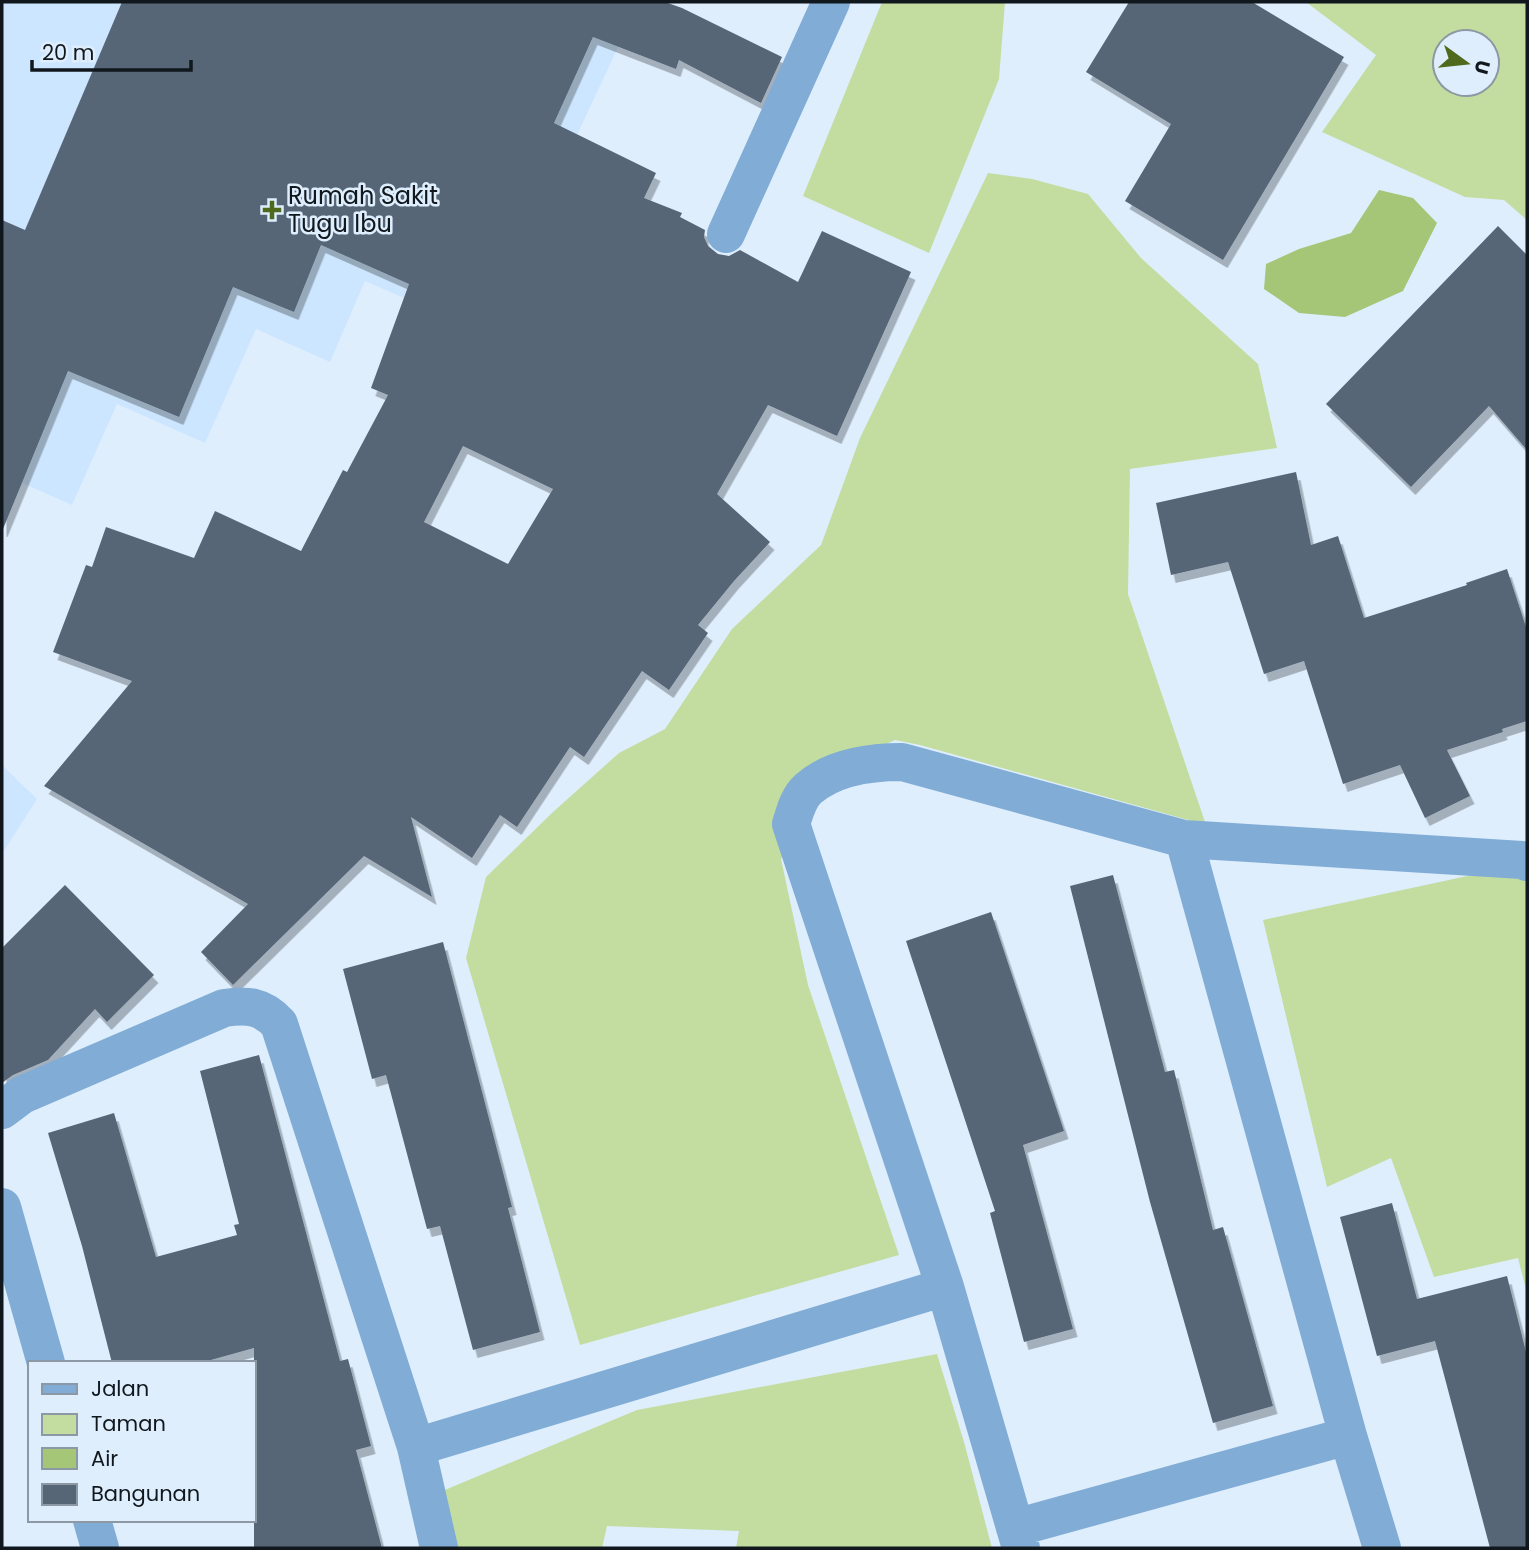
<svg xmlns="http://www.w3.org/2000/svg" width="1529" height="1550" font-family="Poppins,sans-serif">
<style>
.built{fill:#cde6ff}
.green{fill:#c3dda0;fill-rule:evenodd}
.water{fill:#a5c676}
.building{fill:#566677;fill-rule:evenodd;filter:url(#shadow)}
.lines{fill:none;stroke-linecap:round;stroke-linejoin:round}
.minor{stroke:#80acd6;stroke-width:38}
.poi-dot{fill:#4f6a1d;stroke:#deeefd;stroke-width:2.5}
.labels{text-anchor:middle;stroke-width:5;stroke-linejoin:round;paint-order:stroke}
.poi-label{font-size:24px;fill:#10171d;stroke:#deeefd;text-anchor:start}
</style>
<defs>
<filter id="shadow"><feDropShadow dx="4.5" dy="8" stdDeviation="0" flood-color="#0004"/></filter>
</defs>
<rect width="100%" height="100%" fill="#deeefd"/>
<!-- built -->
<path class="built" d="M2,2H639L485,333L365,281L330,362L256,329L205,443L117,404L72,505L2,474Z
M2,765L37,799L2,854Z"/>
<!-- green -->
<path class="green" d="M882,2H1005L999,79L929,253L803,196Z
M1306,2H1527V220L1504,200L1465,197L1322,132L1376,55ZM1445,42H1487V84H1445Z
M988,173L1032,179L1088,194L1141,258L1258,364L1277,448L1130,469L1128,594L1206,825L920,745L895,740L825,772L781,859L808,985L899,1255L580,1345L466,958L486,877L553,812L619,753L665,729L732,629L821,545L860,438Z
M1523,864L1527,878V1293L1518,1258L1434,1277L1391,1158L1327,1187L1263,920Z
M937,1354L964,1442L992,1548H736L739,1531L607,1526L602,1548H432L428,1497L637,1410Z"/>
<!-- water -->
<path class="water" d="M1379,190L1413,198L1437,223L1403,291L1345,317L1299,313L1264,289L1266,264L1299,249L1351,233Z"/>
<!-- building -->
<path class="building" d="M122,2H665L682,8L782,57L761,103L679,60L676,69L593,37L554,123L656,173L644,198L682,213L680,217L705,230L704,237L708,246L718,254L729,256L740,250L798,282L822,231L911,272L837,436L768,405L717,494L770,542L734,581L698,625L708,633L669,690L642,671L584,757L570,747L517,827L500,815L472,858L411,817L432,897L364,856L233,985L201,952L248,904L44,786L132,681L53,652L86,565L92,567L106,527L194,558L215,511L301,551L343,470L347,472L388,395L371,388L409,284L321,245L294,312L233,287L179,417L68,371L3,529H2V220L25,230ZM463,446L553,489L508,564L424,522Z
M1129,2H1252L1344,57L1223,260L1125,201L1171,124L1086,72Z
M1498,226L1527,255V450L1489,406L1411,487L1326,404Z
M1296,472L1311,545L1338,536L1364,618L1467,585L1466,583L1507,569L1527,630V721L1502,729L1503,732L1447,750L1470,796L1425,818L1400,765L1343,784L1304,661L1264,674L1228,562L1171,575L1156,503Z
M1113,875L1165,1072L1174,1070L1213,1230L1223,1227L1273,1406L1213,1423L1150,1202L1070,886Z
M65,885L154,975L107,1022L95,1009L48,1060L13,1075L2,1083V948Z
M991,912L1064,1131L1023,1145L1073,1329L1024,1342L990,1213L995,1211L906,941Z
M443,942L512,1207L508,1208L540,1332L473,1350L440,1226L427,1229L386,1075L372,1079L343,969Z
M259,1055L340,1361L348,1359L371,1446L356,1450L382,1548H254V1348L200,1363H112L82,1246L48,1133L114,1113L156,1257L237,1235L234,1225L239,1224L200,1071Z
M1392,1203L1417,1299L1507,1276L1527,1356V1548H1490L1435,1341L1377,1356L1340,1217Z"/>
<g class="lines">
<!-- minor -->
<path class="minor" d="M726,234L831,2
M1184,839L1348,1436L1382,1548
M2,1110L22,1095L224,1008C247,1005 262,1005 279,1024L416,1447L945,1287
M2,1207L46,1363
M416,1447L439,1548
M92,1520L100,1548
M1015,1528L1348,1436
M1021,1548L945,1287L791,824C795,812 798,798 808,789C833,767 870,762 902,762L1184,839L1522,860L1527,862"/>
</g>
<!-- markers -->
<path class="poi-dot" d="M268.5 199.5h7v7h7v7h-7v7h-7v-7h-7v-7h7z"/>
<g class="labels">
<!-- poi labels -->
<g class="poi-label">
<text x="288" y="204">Rumah Sakit<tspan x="288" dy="28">Tugu Ibu</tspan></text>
</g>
</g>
<!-- border -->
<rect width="1529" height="1550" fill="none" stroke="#10171d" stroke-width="7"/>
<!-- legend -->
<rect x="28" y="1361" width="228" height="161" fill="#deeefd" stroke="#8c98a3" stroke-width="2"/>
<rect x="42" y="1384" width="35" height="10" fill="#80acd6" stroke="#8c98a3" stroke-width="2"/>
<text x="91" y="1396" font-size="21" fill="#10171d">Jalan</text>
<rect x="42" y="1414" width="35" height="21" fill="#c3dda0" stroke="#8c98a3" stroke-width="2"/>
<text x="91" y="1431" font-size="21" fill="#10171d">Taman</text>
<rect x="42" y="1448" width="35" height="21" fill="#a5c676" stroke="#8c98a3" stroke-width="2"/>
<text x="91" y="1466" font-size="21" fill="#10171d">Air</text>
<rect x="42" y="1484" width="35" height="21" fill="#566677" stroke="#8c98a3" stroke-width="2"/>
<text x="91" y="1501" font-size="21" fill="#10171d">Bangunan</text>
<!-- north arrow -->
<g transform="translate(1466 63) rotate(105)"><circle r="33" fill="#deeefd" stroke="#8c98a3" stroke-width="2"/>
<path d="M0-5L12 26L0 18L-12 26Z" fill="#4f6a1d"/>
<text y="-10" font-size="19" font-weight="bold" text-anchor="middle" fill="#10171d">U</text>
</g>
<!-- scale -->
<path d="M32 60v10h159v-10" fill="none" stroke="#10171d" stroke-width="3.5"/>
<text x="42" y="60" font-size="21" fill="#10171d" stroke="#deeefd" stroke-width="5" paint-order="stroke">20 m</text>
</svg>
